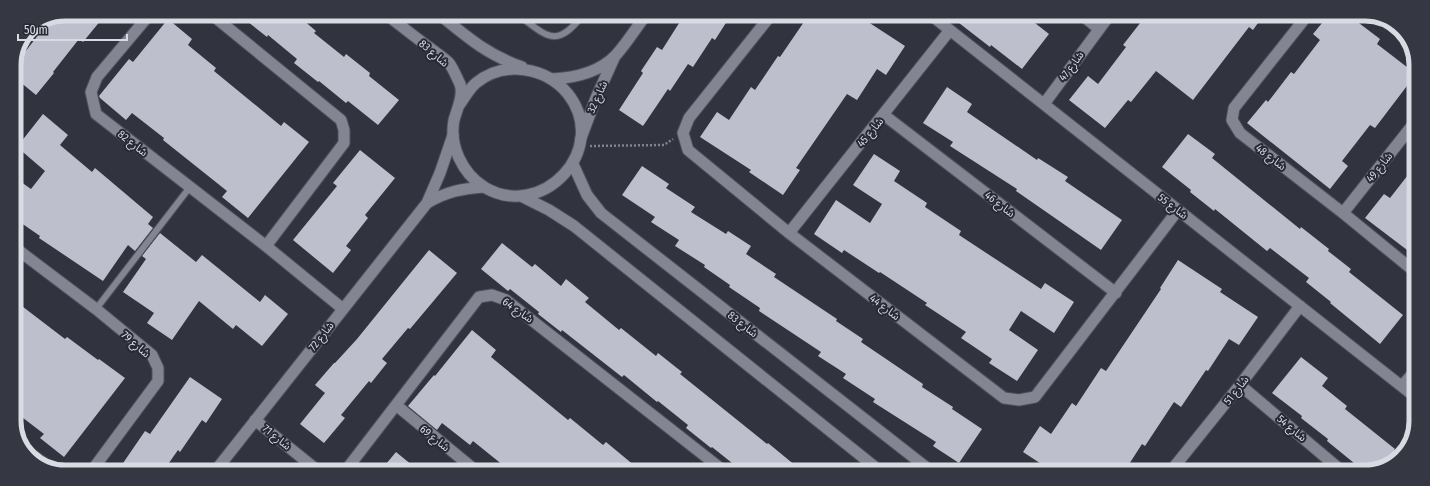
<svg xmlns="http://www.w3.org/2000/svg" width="1430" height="486" font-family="'Fira Sans Condensed','Noto Sans Arabic',sans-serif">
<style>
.building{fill:#bdbfcd}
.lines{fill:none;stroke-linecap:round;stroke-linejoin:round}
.service-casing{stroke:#4f505a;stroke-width:8}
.minor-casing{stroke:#4f505a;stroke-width:13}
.tertiary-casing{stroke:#4f505a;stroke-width:13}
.path{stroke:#81828c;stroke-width:2.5;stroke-dasharray:2 2;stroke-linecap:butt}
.service{stroke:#838593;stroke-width:6}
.minor{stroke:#838593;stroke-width:11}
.tertiary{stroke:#838593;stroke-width:11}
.labels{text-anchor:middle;stroke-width:4;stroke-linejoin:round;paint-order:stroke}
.street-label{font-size:11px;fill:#d9dae2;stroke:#272934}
.rim{fill:none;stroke:#d9dae2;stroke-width:5}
</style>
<rect width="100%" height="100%" fill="#31333e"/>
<!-- building -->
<path class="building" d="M65,14H106L83,42L79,39L53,72L54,73L36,95L14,77V66L50,20Z
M238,14H296L316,31L314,33L344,57L346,54L370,73L369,76L399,100L378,125L348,101L346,103L319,81L318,82L294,63L297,59L268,35L267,37Z
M690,15H731L715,40L712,38L693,67L688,64L670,91L668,89L643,126L619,110L643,73L641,71L657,47L662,50L681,20L685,23Z
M808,16H859L905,46L886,75L877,69L857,100L847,94L796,168L800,170L783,195L749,172L751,170L700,137L717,112L729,120L751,87L755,90L778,56L780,57Z
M950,16H1026L1049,34L1022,69L991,45L990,47Z
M1156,16H1263L1253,30L1249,27L1193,100L1156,71L1131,102L1128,100L1105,128L1069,100L1088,76L1098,84L1126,47L1123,45L1144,18L1151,23Z
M1327,17H1351L1380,39L1377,44L1416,74L1375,128L1370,125L1342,161L1348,166L1330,189L1247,123L1266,100L1268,102L1291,72L1294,74L1320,40L1313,34Z
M168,19L192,39L188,45L216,68L214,71L281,126L284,122L309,142L248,218L222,197L227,191L163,140L164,138L132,113L126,120L100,98L99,96L129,59L133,62Z
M947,87L972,104L967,112L1037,160L1038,158L1068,177L1065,181L1122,220L1101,250L1016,191L1017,189L950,146L953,142L923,123Z
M43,114L68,135L60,145L92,172L95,168L153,217L148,224L153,228L135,251L128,245L103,281L39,238L40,236L14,218V177L31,189L45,171L17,147Z
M1188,134L1215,154L1212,158L1300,229L1301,227L1329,249L1328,251L1351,269L1349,272L1403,315L1380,344L1330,303L1331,302L1306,282L1309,278L1270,248L1267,251L1215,209L1214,211L1190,192L1191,190L1162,167Z
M360,150L395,178L365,215L368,218L346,246L351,250L333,273L293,240L337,186L333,183Z
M874,154L900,171L894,181L927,203L925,207L961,231L959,235L1041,289L1045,283L1074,302L1054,333L1021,311L1009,330L1038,350L1017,381L989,363L992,359L961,338L966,332L925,305L927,303L880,272L879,273L844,250L842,253L814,234L836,200L870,223L882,204L853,185Z
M642,166L669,184L666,188L695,207L691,212L726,234L728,231L751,246L746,254L776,274L774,277L837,319L836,321L863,339L861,342L923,384L922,387L953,407L952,409L982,429L959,463L933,446L936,442L873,402L875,399L843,378L846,374L818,356L821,352L759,311L760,308L729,287L730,285L704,267L705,265L675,246L679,240L651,222L655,217L622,195Z
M1415,166V256L1365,218L1384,194L1390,198Z
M160,233L196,262L202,255L260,302L265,295L288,314L262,346L236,325L233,329L199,301L172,340L147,323L154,313L123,292L146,259L142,256Z
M502,243L532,267L535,264L561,286L566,279L589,298L585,302L619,330L621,328L656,356L658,353L682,372L680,374L767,444L768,443L802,471H742L712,447L711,448L686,428L688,425L658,401L657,402L624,375L622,377L562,330L561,332L538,314L539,312L510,289L508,291L481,269Z
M429,250L457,273L410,329L408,328L382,359L387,363L371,383L369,381L341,415L345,418L324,443L300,424L325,393L315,385L334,363H335L357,339Z
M1178,260L1222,289L1220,292L1258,317L1239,345L1229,339L1208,371L1206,370L1181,407L1174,402L1145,446L1142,444L1124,472L1052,471L1023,452L1040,426L1051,434L1072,403L1076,406L1101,368L1106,371L1161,289L1160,288Z
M14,300L65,339L67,337L98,360L99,359L125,378L64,457L40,438L44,434L14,411Z
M472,330L496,350L491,357L568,420L570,418L603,445L606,442L641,471L509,470L473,441L470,445L442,423L437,430L408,406L434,375L435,376Z
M1301,357L1328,378L1322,386L1347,406L1345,409L1395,449L1394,450L1401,455L1396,462L1365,472L1327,441L1328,439L1301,418L1302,416L1272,393Z
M190,377L222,399L206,423L202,420L180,452L178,450L164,470L119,469L145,431L150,434Z
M396,452L418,470H381Z"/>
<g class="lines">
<defs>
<path id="service" d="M518,15C548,37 556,49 583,15
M96,309L190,187"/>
<path id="minor" d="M150,14L97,77L91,92L96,114L266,246L343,309
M211,14L341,120L344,130V143L266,246
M771,15L689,118L683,133L688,150L789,233L1004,398L1019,400L1035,397L1178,210
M932,16L1414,396
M1083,16L1099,29
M1306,17L1234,108L1232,120L1240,133L1343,213L1414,271
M551,79C574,78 600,72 616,55C627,43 636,28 646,15
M1044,104L1109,16
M884,115L1116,293
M581,138L596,98L615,56
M427,203C448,191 461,189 484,187
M1343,213L1415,122
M789,233L950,30
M14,247L96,309L152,355L158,368V381L93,469
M1240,385L1343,472
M1402,386L1414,372
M396,405L475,470
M255,420L317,470
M24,449L52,469
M216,470L427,203L440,173L453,135
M346,470L479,297L492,295L506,300L724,471
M1170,472L1240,385L1300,306"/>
<path id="tertiary" d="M387,15C401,26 415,37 430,48C436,53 443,57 449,63C453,68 457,78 460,84C464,95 457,109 454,120C449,145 462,173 484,187C542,222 611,149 568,94C546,67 504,60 476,83C469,89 465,97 460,104
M440,15C468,38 488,55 522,67
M573,164L587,195L601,213L931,471
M521,196L549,210L574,226L880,471"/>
</defs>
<!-- service casing -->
<use href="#service" class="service-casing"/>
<!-- minor casing -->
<use href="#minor" class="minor-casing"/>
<!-- tertiary casing -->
<use href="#tertiary" class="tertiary-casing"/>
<!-- path -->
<path class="path" d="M590,146L664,145L673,139"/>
<!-- service -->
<use href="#service" class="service"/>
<!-- minor -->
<use href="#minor" class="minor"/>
<!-- tertiary -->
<use href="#tertiary" class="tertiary"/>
</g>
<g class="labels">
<!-- street labels -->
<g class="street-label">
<text transform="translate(434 53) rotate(41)" y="4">شارع 83</text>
<text transform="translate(1071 66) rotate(-53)" y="4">شارع 47</text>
<text transform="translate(597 97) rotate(-66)" y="4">شارع 32</text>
<text transform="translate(870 132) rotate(-51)" y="4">شارع 45</text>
<text transform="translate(133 143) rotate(38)" y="4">شارع 82</text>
<text transform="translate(1271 157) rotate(38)" y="4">شارع 48</text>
<text transform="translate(1379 167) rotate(-51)" y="4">شارع 49</text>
<text transform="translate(1000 204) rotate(38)" y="4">شارع 46</text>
<text transform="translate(1173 206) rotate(38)" y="4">شارع 55</text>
<text transform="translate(885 307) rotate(37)" y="4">شارع 44</text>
<text transform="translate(518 310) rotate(35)" y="4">شارع 64</text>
<text transform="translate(743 324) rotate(38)" y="4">شارع 83</text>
<text transform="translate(321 336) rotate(-52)" y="4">شارع 72</text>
<text transform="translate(136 344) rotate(41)" y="4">شارع 79</text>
<text transform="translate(1236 390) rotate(-52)" y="4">شارع 51</text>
<text transform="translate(1292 428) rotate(40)" y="4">شارع 54</text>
<text transform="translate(277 437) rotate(39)" y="4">شارع 71</text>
<text transform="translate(435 438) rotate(39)" y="4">شارع 69</text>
</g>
</g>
<!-- crop -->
<path d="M0 0H1430V486H0ZM65 21H1365A44 44 0 0 1 1409 65V421A44 44 0 0 1 1365 465H65A44 44 0 0 1 21 421V65A44 44 0 0 1 65 21Z" fill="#353742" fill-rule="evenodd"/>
<path class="rim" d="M65 21H1365A44 44 0 0 1 1409 65V421A44 44 0 0 1 1365 465H65A44 44 0 0 1 21 421V65A44 44 0 0 1 65 21Z"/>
<!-- scale -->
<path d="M18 34v6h109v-6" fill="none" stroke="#d9dae2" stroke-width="2"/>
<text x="24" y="34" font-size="12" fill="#d9dae2" stroke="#272934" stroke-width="3" paint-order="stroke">50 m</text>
</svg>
